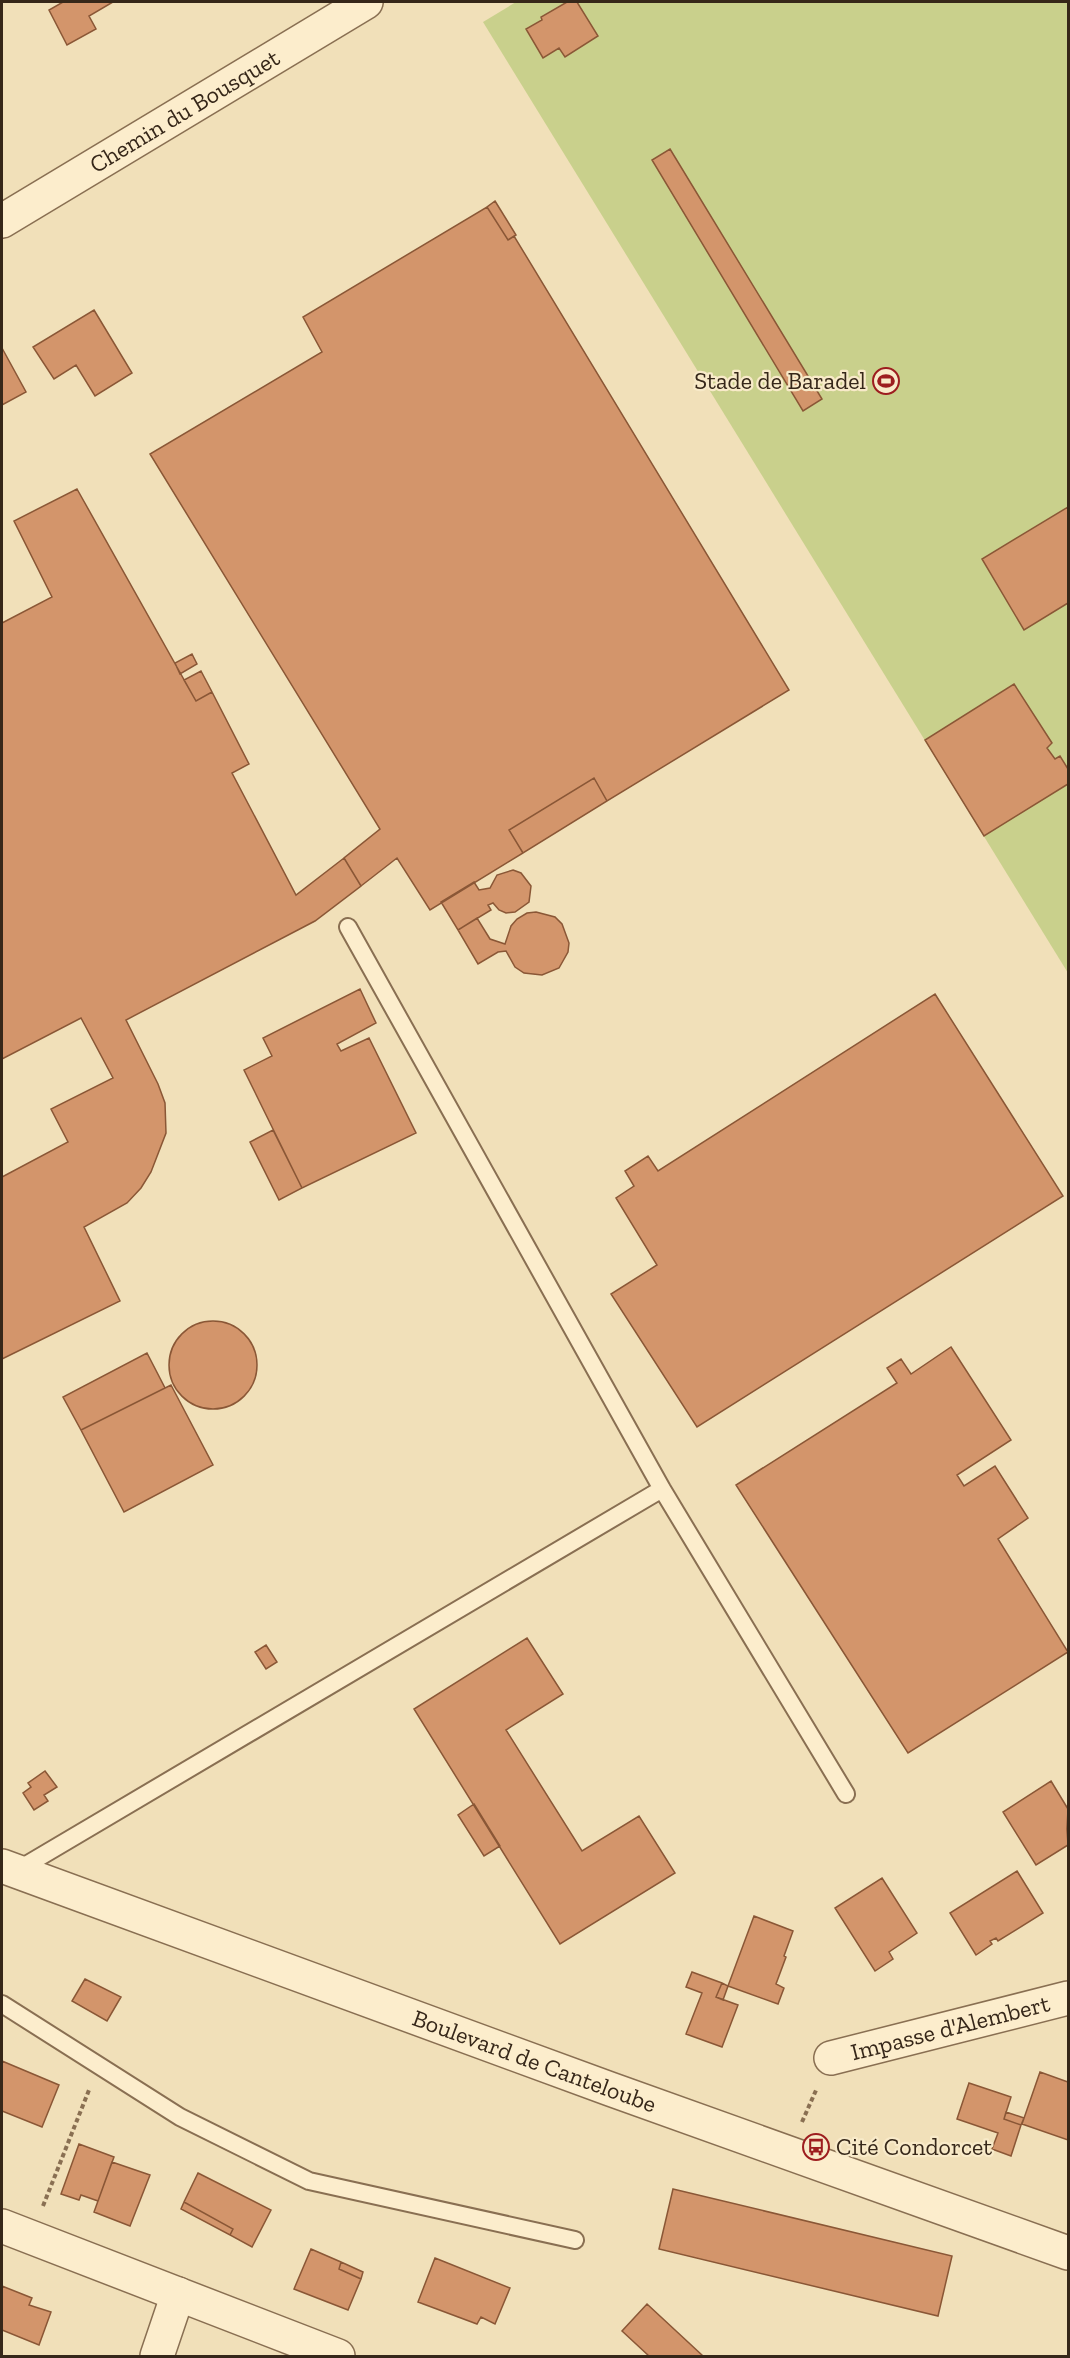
<svg xmlns="http://www.w3.org/2000/svg" width="1070" height="2358" font-family="'Zilla Slab',serif">
<style>
.garden{fill:#c9d08c}
.building{fill:#d3956b;stroke:#8a5736;stroke-width:1.5}
.lines{fill:none;stroke-linecap:round;stroke-linejoin:round}
.lane-casing{stroke:#896f52;stroke-width:20}
.street-casing{stroke:#896f52;stroke-width:36}
.path{stroke:#896f52;stroke-width:4;stroke-dasharray:4.5 3;stroke-linecap:butt}
.lane{stroke:#fcedcc;stroke-width:16}
.street{stroke:#fcedcc;stroke-width:33}
.labels{text-anchor:middle;stroke-width:4.5;stroke-linejoin:round;paint-order:stroke}
.street-label{font-size:24px;fill:#362719;stroke:#f8eac9}
.poi-label{font-size:24px;fill:#362719;stroke:#f8eac9;text-anchor:end}
</style>
<rect width="100%" height="100%" fill="#f1e0b9"/>
<!-- garden -->
<path class="garden" d="M516,2H1068V973L483,22Z"/>
<!-- building -->
<path class="building" d="M63,2H113L89,16L96,29L67,45L49,10Z
M567,2H577L598,36L565,57L559,48L543,58L526,29L542,20L541,17Z
M670,149L822,399L803,411L652,160Z
M495,201L516,235L508,240L487,207Z
M487,207L508,240L514,236L789,690L607,801L594,778L509,830L523,853L430,910L397,858L361,886L344,858L380,829L150,454L322,352L303,317Z
M94,310L132,373L95,396L76,365L54,379L33,347Z
M2,348L26,392L2,405Z
M77,489L196,701L212,692L249,764L232,773L296,895L344,858L361,886L315,921L126,1020L158,1084L165,1103L166,1133L151,1172L141,1188L127,1203L84,1227L120,1301L2,1359V1177L68,1142L51,1109L113,1078L81,1018L2,1059V623L52,597L14,521Z
M1068,507V603L1024,630L982,559Z
M192,654L197,664L180,674L175,663Z
M201,671L212,692L196,701L184,680Z
M1014,684L1052,743L1047,748L1055,759L1060,756L1068,769V784L984,836L925,740Z
M594,778L607,801L523,853L509,830Z
M513,870L521,873L531,886L529,902L515,912L506,913L499,910L493,903L488,905L491,910L458,930L441,902L474,882L479,890L490,888L497,875Z
M536,912L555,917L562,924L569,943L568,952L559,968L542,975L524,973L515,967L506,951L498,952L478,964L458,930L477,918L490,939L505,944L511,926L517,919L527,913Z
M360,989L376,1023L337,1044L341,1051L369,1038L416,1133L302,1188L244,1070L272,1056L263,1038Z
M935,994L1063,1196L697,1427L611,1294L657,1265L616,1198L634,1186L625,1171L648,1156L658,1171Z
M273,1130L302,1188L279,1200L250,1142Z
M169 1365a44 44 0 1 1 88 0a44 44 0 1 1-88 0Z
M951,1347L1011,1440L957,1475L964,1486L995,1466L1028,1518L998,1539L1068,1652L908,1753L736,1485L897,1383L887,1368L901,1359L911,1374Z
M147,1353L165,1388L81,1430L63,1397Z
M171,1385L213,1465L124,1512L81,1430Z
M527,1638L563,1694L506,1730L582,1851L639,1816L675,1873L560,1944L414,1709Z
M266,1645L277,1662L266,1669L255,1652Z
M45,1771L57,1787L44,1795L48,1801L34,1810L23,1793L31,1787L28,1783Z
M1051,1781L1068,1809L1067,1829L1068,1845L1036,1865L1003,1812Z
M474,1804L500,1846L484,1856L458,1815Z
M1017,1871L1043,1913L998,1941L996,1938L990,1941L992,1944L976,1955L950,1913Z
M882,1878L917,1933L889,1952L893,1959L875,1971L835,1908Z
M754,1916L793,1931L784,1956L786,1957L776,1984L784,1988L778,2004L728,1986Z
M692,1972L722,1983L716,1997L738,2005L722,2047L686,2034L702,1993L686,1987Z
M85,1979L121,1997L107,2021L72,2001Z
M722,1983L728,1986L723,2000L716,1997Z
M2,2061L59,2085L42,2127L2,2111Z
M1040,2072L1068,2082V2140L1022,2124Z
M969,2083L1011,2097L1004,2119L1021,2125L1011,2156L992,2149L998,2133L957,2119Z
M1006,2112L1024,2118L1021,2125L1004,2119Z
M79,2144L114,2157L98,2201L81,2195L79,2200L61,2194Z
M112,2162L150,2175L130,2226L94,2212Z
M198,2173L271,2210L252,2247L230,2235L233,2229L184,2202Z
M673,2189L952,2256L938,2316L659,2249Z
M184,2202L233,2229L230,2235L181,2209Z
M311,2249L341,2262L339,2269L361,2279L348,2310L294,2289Z
M435,2258L510,2288L495,2324L481,2317L477,2324L418,2302Z
M341,2262L363,2272L361,2279L339,2269Z
M2,2286L32,2298L29,2305L51,2312L39,2345L2,2330Z
M647,2304L703,2356H649L622,2331Z"/>
<g class="lines">
<defs>
<path id="lane" d="M348,927L662,1489L846,1794
M16,1871L662,1489
M2,2004L180,2117L309,2181L575,2240"/>
<g id="street">
<path id="s1" d="M2,221L366,2"/>
<path id="s2" d="M2,1866L610,2089L1068,2253"/>
<path id="s3" d="M831,2058L1068,1998"/>
<path d="M2,2226L338,2356"/>
<path d="M157,2356L178,2294"/>
</g>
</defs>
<!-- lane casing -->
<use href="#lane" class="lane-casing"/>
<!-- street casing -->
<use href="#street" class="street-casing"/>
<!-- path -->
<path class="path" d="M802,2122L817,2088
M43,2206L89,2090"/>
<!-- lane -->
<use href="#lane" class="lane"/>
<!-- street -->
<use href="#street" class="street"/>
</g>
<!-- icons -->
<defs>
<symbol id="stadium-ring" viewBox="-11 -11 22 22"><circle r="9.5" fill="#f8eac9" stroke="#9d1d1f" stroke-width="1.5"/><path d="M0-5a6.5 5 0 1 0 0 10a6.5 5 0 1 0 0-10ZM-3.5-1.8h7v3.6h-7Z" fill="#9d1d1f"/></symbol>
<symbol id="bus-ring" viewBox="-11 -11 22 22"><circle r="9.5" fill="#f8eac9" stroke="#9d1d1f" stroke-width="1.5"/><path d="M-5-6H5V4H4V6H2V4H-2V6H-4V4H-5ZM-3.5-4V0h7V-4ZM-3.5 1.2v1.5H-2V1.2ZM2 1.2v1.5H3.5V1.2Z" fill="#9d1d1f"/></symbol>
</defs>
<g fill-rule="evenodd">
<use href="#stadium-ring" x="871" y="366" width="30" height="30"/>
<use href="#bus-ring" x="801" y="2132" width="30" height="30"/>
</g>
<g class="labels">
<!-- street labels -->
<g class="street-label">
<text dy="8" stroke="none"><textPath href="#s1" startOffset="213">Chemin du Bousquet</textPath></text>
<text dy="8" stroke="none"><textPath href="#s3" startOffset="123">Impasse d'Alembert</textPath></text>
<text dy="8" stroke="none"><textPath href="#s2" startOffset="567">Boulevard de Canteloube</textPath></text>
</g>
<!-- poi labels -->
<g class="poi-label">
<text x="866" y="389">Stade de Baradel</text>
<text x="836" y="2155" text-anchor="start">Cité Condorcet</text>
</g>
</g>
<!-- border -->
<rect width="1070" height="2358" fill="none" stroke="#362719" stroke-width="6"/>
</svg>
